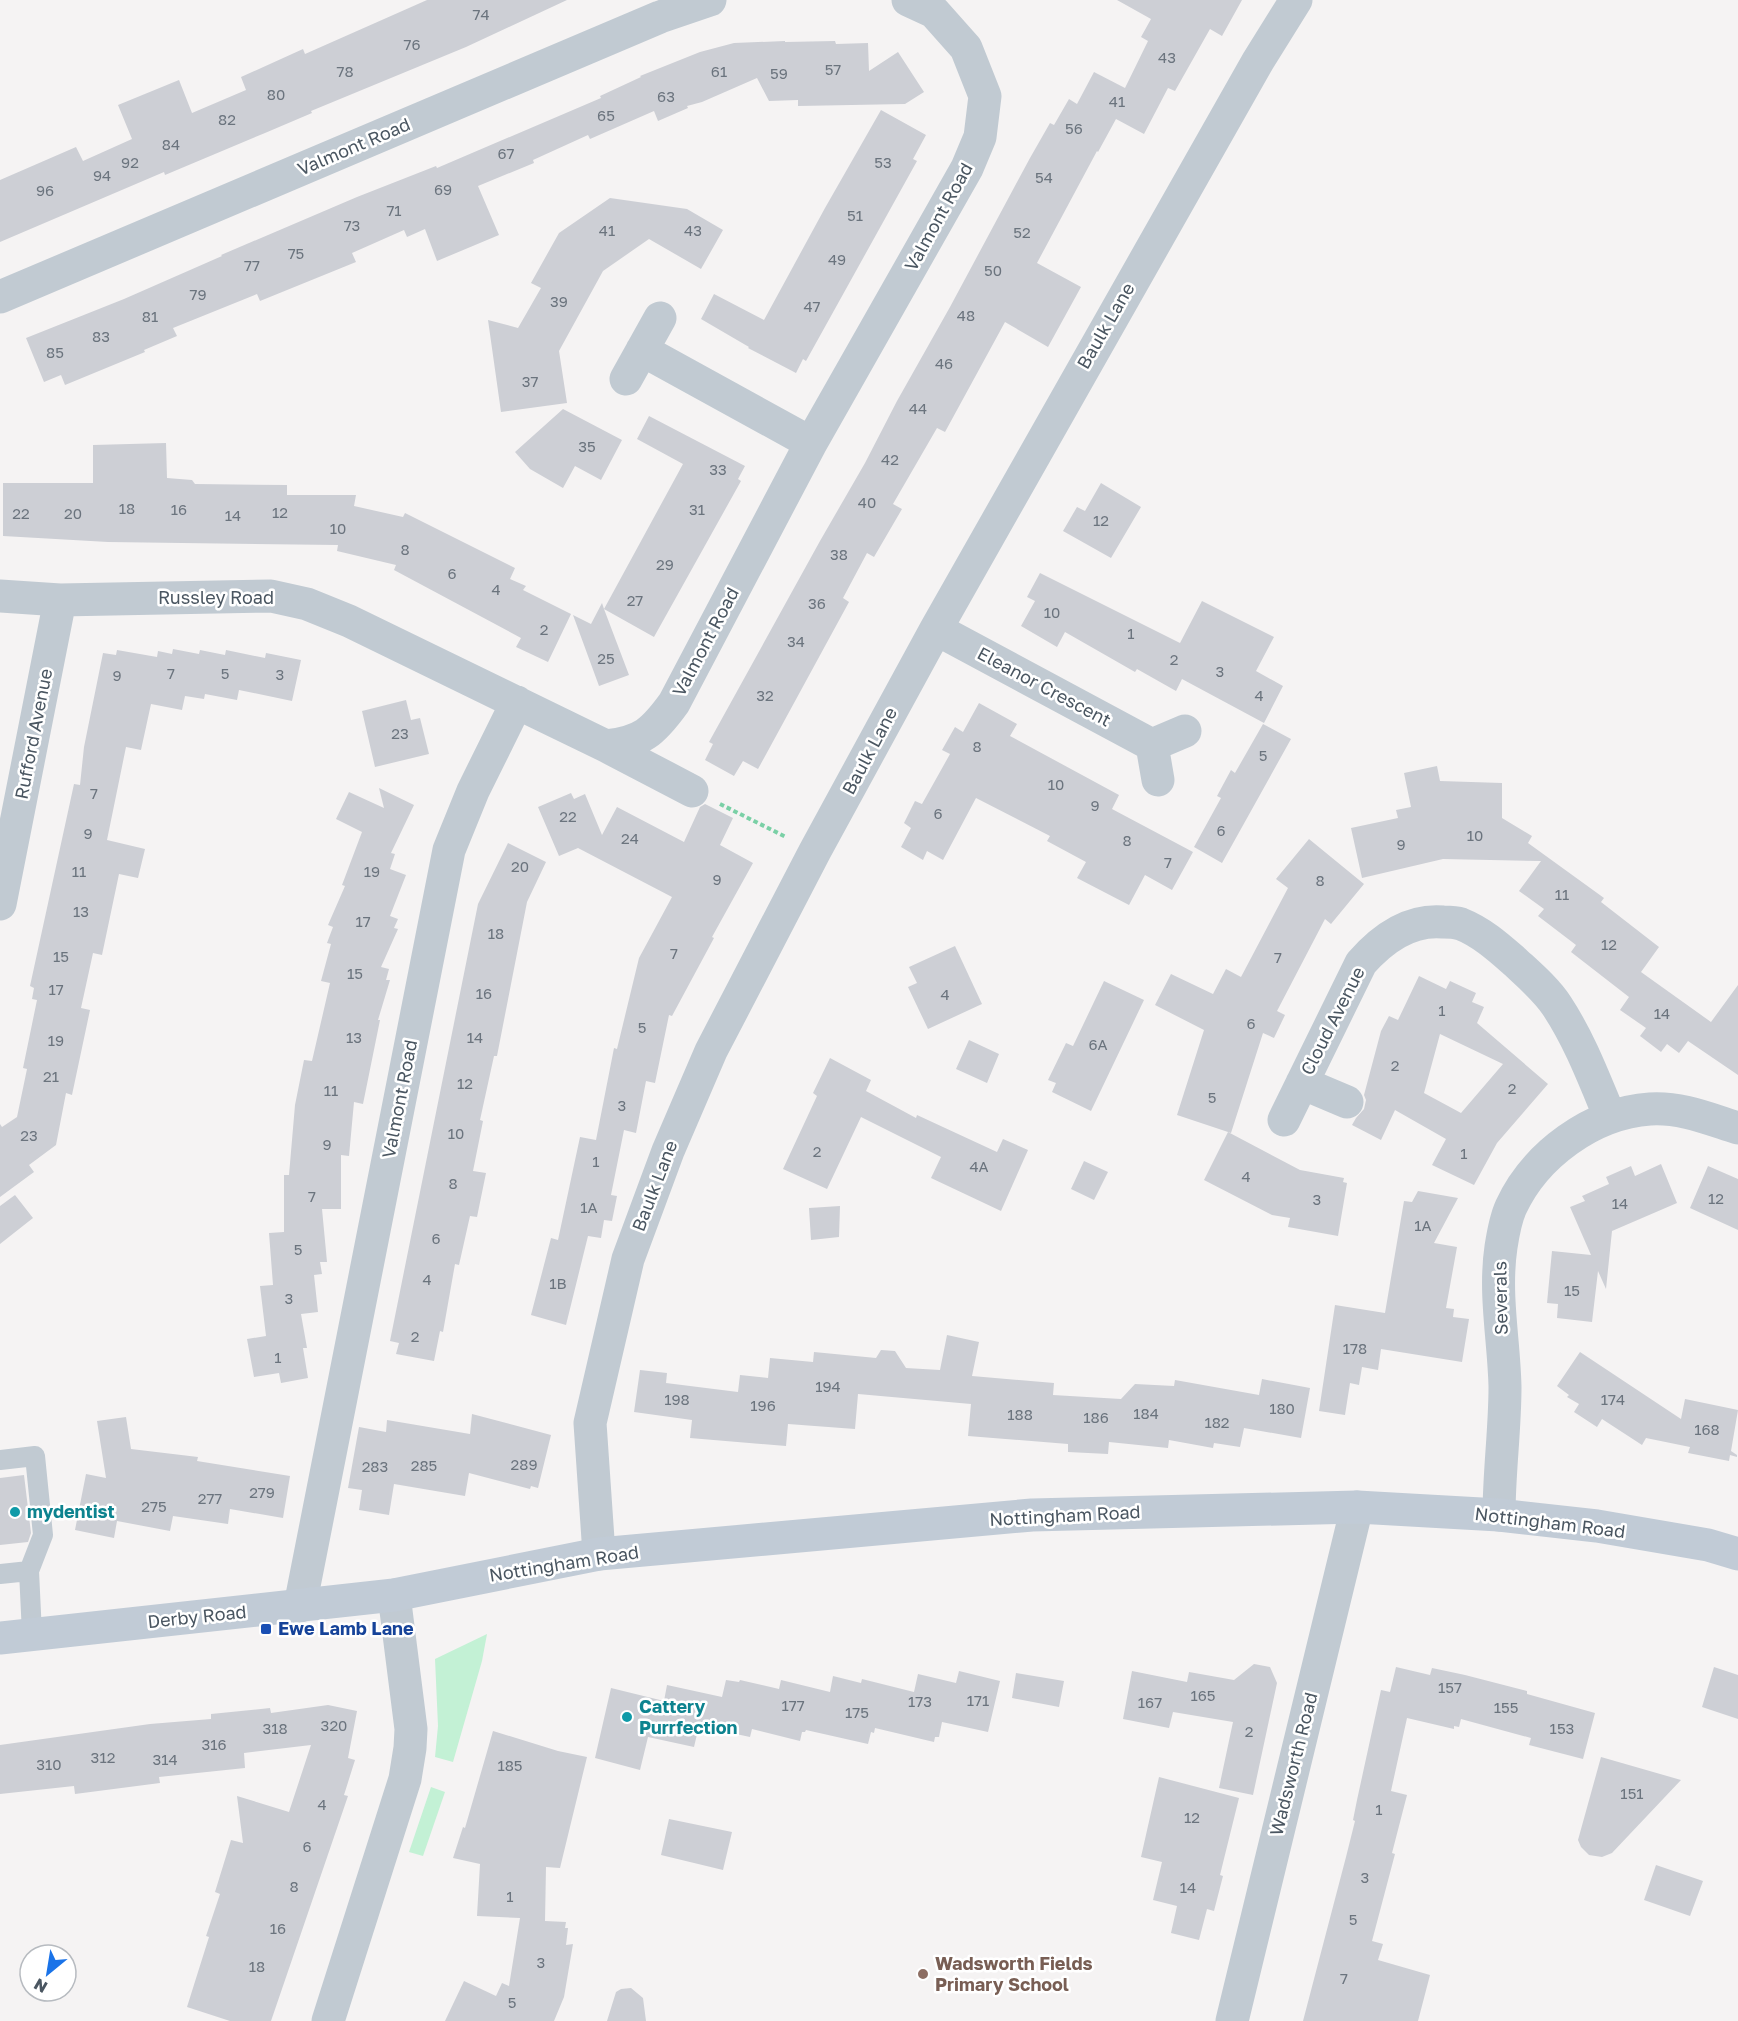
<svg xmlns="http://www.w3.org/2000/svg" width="1738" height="2021" font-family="'Golos Text',sans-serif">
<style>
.green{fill:#c3f1d5}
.building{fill:#cdcfd5;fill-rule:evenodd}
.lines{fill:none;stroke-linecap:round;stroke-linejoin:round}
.path{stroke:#7ad0a6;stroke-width:4;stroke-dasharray:4.5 3;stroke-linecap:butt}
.service{stroke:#c1cad2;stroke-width:20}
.minor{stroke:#c1cad2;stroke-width:33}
.tertiary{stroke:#c1cad2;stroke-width:33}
.secondary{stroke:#c1cbd6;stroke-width:33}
.culture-dot{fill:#0f9aa8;stroke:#fff;stroke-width:2}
.transit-dot{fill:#1a4fb4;stroke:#fff;stroke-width:2}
.education-dot{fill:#8d6e63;stroke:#fff;stroke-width:2}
.labels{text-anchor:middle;stroke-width:5;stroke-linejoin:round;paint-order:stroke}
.number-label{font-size:15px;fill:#6b747e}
.street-label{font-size:18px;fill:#4a5661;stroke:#fff}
.culture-label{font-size:18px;font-weight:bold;fill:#0d838f;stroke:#fff;text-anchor:start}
.transit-label{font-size:18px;font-weight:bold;fill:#164399;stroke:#fff;text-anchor:start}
.education-label{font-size:18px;font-weight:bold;fill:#785e54;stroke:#fff;text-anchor:start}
</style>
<rect width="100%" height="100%" fill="#f5f3f3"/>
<!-- green -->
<path class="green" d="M487,1634L482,1661L453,1762L435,1757L438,1726L435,1659Z
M431,1787L445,1792L423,1856L409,1852Z"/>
<!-- building -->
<path class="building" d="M427,0H567L466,47L311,111L312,113L265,133L165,175L164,172L0,242V180L76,147L83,161L132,139L118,105L179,80L192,113L246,90L241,77L303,49L305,54Z
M1117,0H1242L1222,36L1210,29L1175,91L1168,88L1144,134L1116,119L1098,152L1097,151L1037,263L1081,287L1048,347L1005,322L945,432L937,428L893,504L902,509L874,557L867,553L843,598L849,602L758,769L743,761L734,776L705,760L713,744L709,742L820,541L865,463L897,401L950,307L1030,158L1050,123L1054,125L1069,99L1077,104L1094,72L1125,88L1148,41L1141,37L1151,19Z
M785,41V42L835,41L836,44L868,43L869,71L898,52L924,92L905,104L798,106V100L769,101L757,78L702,102L687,106L688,108L658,121L654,111L590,139L588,135L533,160L534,163L478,186L499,235L437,261L425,229L407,237L404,230L352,253L356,262L260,301L257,294L173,328L177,336L144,350L145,352L65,385L61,375L44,382L26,338L124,299L222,256L221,255L357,197L436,166L437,168L601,98L600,96L641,77L640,76L700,52L734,43Z
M881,110L926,135L913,159L917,161L806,361L803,359L796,373L748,348L749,347L701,319L714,294L764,320L825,208Z
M610,198L687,209L723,230L701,269L649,239L603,271L559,351L567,403L501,412L488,320L518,328L541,288L531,283L559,233Z
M563,409L622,440L601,480L575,466L563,488L530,469L515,452Z
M649,416L745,466L738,479L741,481L654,637L604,609L629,675L599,686L573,615L591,624L602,603L604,609L683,464L637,439Z
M166,443L167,478L192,480L195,484L287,485V495H356L354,506L403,517L405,513L515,568L510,579L526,586L523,590L571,614L548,662L516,647L521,638L394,570L396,565L337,551L338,545L108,542L3,536V483H93V445Z
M1101,483L1141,507L1111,558L1063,531L1077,507L1085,511Z
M1040,573L1180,643L1202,601L1274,637L1256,671L1283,686L1264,723L1182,679L1176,691L1137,669L1135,672L1065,632L1057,647L1021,626L1035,601L1027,597Z
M173,649L199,654L200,650L225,655L226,650L265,658L266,653L301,660L292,701L239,690L237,700L205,694L204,699L185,696L182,710L151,704L141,750L126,747L107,840L145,849L138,878L119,874L102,955L93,953L81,1008L90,1010L72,1095L66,1093L56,1145L29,1165L34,1172L0,1197V1124L2,1127L17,1117L27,1069L23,1068L37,1000L32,999L34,988L30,986L74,784L80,785L84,747L103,653L116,655L117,650L157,657L158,651L172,654Z
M406,700L411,720L420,718L429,754L375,767L362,711Z
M979,703L1017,724L1010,736L1119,795L1112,809L1193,852L1172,890L1145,875L1129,905L1077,878L1086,862L1047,841L1050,836L976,798L943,860L927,851L923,860L901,847L911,828L904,823L915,801L922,804L950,754L942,750L955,727L963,732Z
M1263,724L1291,739L1222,863L1194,847L1221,798L1217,796L1231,770L1235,773Z
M1437,766L1440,781L1502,783V818L1532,836L1528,843L1604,898L1601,902L1659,947L1641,972L1711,1022L1738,985V1075L1688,1041L1679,1053L1667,1044L1661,1052L1640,1036L1646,1028L1620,1010L1629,997L1571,952L1576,945L1538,916L1544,909L1519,891L1541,861L1443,859L1362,878L1351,828L1398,818L1396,810L1411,807L1404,773Z
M379,788L414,805L391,853L395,854L390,869L406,875L390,916L398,919L394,928L398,929L381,967L389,969L386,980H390L378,1020H380L363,1104L354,1102L349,1156L341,1155V1209H322L327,1262H320L322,1274L314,1275L318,1312L301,1314L307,1348H303L308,1378L281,1383L279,1373L254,1377L247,1339L266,1336L260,1286L273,1285L269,1233L284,1232V1175H289L295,1105L304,1060L312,1061L330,983L321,981L331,944L327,943L333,927L328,925L345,886L342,885L362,832L336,819L349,792L384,808Z
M571,793L574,799L585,794L602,835L617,807L684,842L700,807L705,804L733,818L720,845L753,863L712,937L714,938L672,1016L669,1015L655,1083L646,1081L636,1133L624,1130L611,1195L617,1196L612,1221L604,1220L601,1238L588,1236L566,1325L531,1315L551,1238L558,1240L580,1137L596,1140L614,1048L617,1049L639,958L672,897L578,848L559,856L538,807Z
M1309,839L1364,884L1331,924L1325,919L1277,1011L1285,1015L1274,1038L1263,1033L1231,1133L1177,1115L1204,1030L1155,1005L1171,974L1213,994L1226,969L1241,977L1288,888L1276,879Z
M508,843L546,862L527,902L497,1056H494L480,1120L483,1121L473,1171L486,1173L477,1217L470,1216L459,1265L455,1264L443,1332L440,1331L434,1361L396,1354L399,1343L390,1341L478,904Z
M955,946L982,1004L928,1029L908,987L917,983L909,967Z
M1419,976L1446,989L1450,981L1476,993L1472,1002L1484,1007L1477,1023L1548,1084L1497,1143L1474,1185L1432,1165L1446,1139L1395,1110L1381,1140L1352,1125L1356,1118L1364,1109L1366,1100L1364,1095L1381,1031L1389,1016L1398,1020ZM1440,1034L1503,1064L1461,1113L1424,1093Z
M1104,981L1144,1000L1091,1111L1052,1092L1056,1083L1048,1080L1066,1043L1073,1046Z
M969,1040L999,1054L987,1083L956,1069Z
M830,1058L871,1080L866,1091L916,1118L917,1115L997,1152L1003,1139L1028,1150L1001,1211L931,1178L941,1157L861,1117L827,1189L783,1169L817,1096L813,1093Z
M1228,1132L1300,1170L1344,1178L1343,1182L1347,1183L1338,1236L1288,1227L1290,1218L1272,1215L1204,1180Z
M1084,1161L1108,1172L1094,1200L1071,1189Z
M1661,1164L1677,1203L1612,1231L1606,1289L1598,1271L1592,1322L1557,1318L1558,1304L1547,1303L1552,1251L1591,1255L1570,1207L1585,1201L1582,1196L1609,1184L1606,1177L1631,1166L1635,1176Z
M1708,1166L1738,1179V1230L1690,1208Z
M1418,1191L1458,1198L1434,1243L1457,1247L1446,1308L1454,1309L1453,1317L1469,1319L1462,1362L1381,1349L1378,1370L1362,1367L1359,1385L1350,1383L1345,1415L1319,1411L1335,1305L1385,1313L1404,1201L1412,1202Z
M15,1195L33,1218L0,1244V1206Z
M840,1206L839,1237L811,1240L809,1208Z
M947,1335L979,1342L972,1376L1054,1383L1053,1395L1121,1399L1135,1384L1174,1386L1175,1380L1259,1395L1262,1379L1310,1388L1301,1438L1244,1428L1240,1447L1214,1443L1213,1448L1169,1440L1168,1448L1109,1442L1108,1454L1068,1452V1444L968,1436L971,1404L858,1394L855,1429L788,1424L786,1446L690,1438L692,1420L634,1412L640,1370L667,1373L666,1383L738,1392L740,1375L768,1378L770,1358L813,1362L814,1352L876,1358L881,1350L895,1351L906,1368L940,1370Z
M1580,1352L1681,1419L1685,1399L1738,1410L1731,1451L1737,1455V1457L1730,1455L1729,1461L1688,1453L1690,1447L1646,1438L1642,1445L1602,1419L1597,1427L1574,1412L1579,1404L1567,1397L1569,1395L1557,1386Z
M472,1414L551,1435L538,1488L531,1486L530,1489L469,1473L465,1496L394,1484L389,1515L359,1510L362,1490L348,1488L359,1427L386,1432L387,1420L470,1434Z
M126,1417L131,1449L198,1457L197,1461L290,1476L283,1518L230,1509L228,1524L173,1516L170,1531L117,1521L114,1538L75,1530L86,1474L106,1478L97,1421Z
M24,1475L31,1533L28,1542L0,1545V1478Z
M1254,1664L1270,1667L1277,1683L1253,1795L1219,1788L1233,1722L1173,1712L1169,1728L1123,1719L1132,1671L1187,1682L1189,1672L1234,1680Z
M1396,1667L1430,1675L1432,1668L1465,1675L1527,1691V1694L1595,1713L1583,1759L1529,1745L1531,1738L1461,1719L1459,1727L1454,1726V1729L1407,1718L1391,1791L1407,1795L1392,1853L1395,1854L1372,1941L1383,1944L1378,1960L1430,1975L1418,2021H1303L1346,1857L1355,1821L1353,1820L1357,1800L1381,1690L1390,1692Z
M1714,1667L1738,1675V1719L1702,1707Z
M959,1671L1000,1681L988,1732L942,1722L939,1737H935L934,1742L875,1728L874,1733L871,1732L868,1744L806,1730L805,1732H802L800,1741L752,1729L750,1737L699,1726L694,1747L648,1737L640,1770L595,1758L611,1688L664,1701L667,1685L722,1697L726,1680L739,1682L740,1680L779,1689L781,1680L830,1692L833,1676L861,1683L862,1679L914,1692L918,1674L956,1683Z
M1016,1673L1064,1681L1059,1707L1012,1698Z
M328,1705L357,1711L348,1758L355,1760L344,1795L348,1796L271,2021H230L187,2007L209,1937L206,1936L220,1894L215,1892L231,1840L243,1843L237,1796L289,1812L311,1745L244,1753L245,1768L159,1777L160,1783L75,1794L74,1786L0,1794V1745L150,1724L211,1719V1714L270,1708L271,1713Z
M493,1731L558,1751L587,1757L560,1868L546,1867L545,1921L566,1922L565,1928H568L566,1945L573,1944L564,1997L554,2021H445L464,1981L496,1996L502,1983L509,1986L520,1918L477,1916L480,1864L453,1858L463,1827L465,1828Z
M1601,1757L1681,1780L1612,1853L1602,1857L1589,1855L1581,1847L1578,1840Z
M1159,1777L1239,1798L1220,1875L1223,1876L1214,1911L1207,1909L1199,1940L1171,1933L1177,1906L1153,1900L1162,1862L1141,1857Z
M669,1819L732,1832L723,1870L661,1855Z
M1656,1865L1703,1881L1690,1916L1644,1900Z
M631,1988L643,1998L646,2021H607L616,1992L621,1989Z"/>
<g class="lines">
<!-- path -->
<path class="path" d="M720,804L786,837"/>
<!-- service -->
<path class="service" d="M0,1460L35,1456L43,1535L29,1571
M0,1574L29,1571L32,1634"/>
<!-- minor -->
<path class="minor" d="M0,297L660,17L710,0
M642,350L811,443
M626,379L660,318
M0,596L60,600L271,596L307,604L349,621L606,746C642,742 653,732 674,703L811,443L967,168L980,137L985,96L966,48L934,12L908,0
M936,629L1152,745
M606,746L692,791
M1158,780L1152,745L1185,731
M0,904L60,600
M1302,1083L1347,1102
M1284,1120L1361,963C1382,939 1409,919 1443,922C1449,922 1455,922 1461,924C1481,932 1497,946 1513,960C1528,974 1546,989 1557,1006C1580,1041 1594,1079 1610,1117
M1499,1515C1499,1472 1505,1430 1505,1387C1504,1340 1494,1294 1501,1247C1503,1234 1506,1218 1511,1207C1535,1155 1592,1113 1650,1109C1681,1107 1709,1119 1738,1128
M599,1554L590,1423L628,1259L668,1151L711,1051L815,851L936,629L1258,61L1296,0
M300,1606L449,850L473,791L517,702
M1232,2021L1357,1507"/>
<!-- tertiary -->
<path class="tertiary" d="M328,2021L405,1779L410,1748L411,1729L394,1595"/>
<!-- secondary -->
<path class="secondary" d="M0,1638L394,1595L599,1554L1032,1515L1357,1507L1499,1515L1597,1526L1708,1545L1738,1554"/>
</g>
<!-- markers -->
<g class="culture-dot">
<circle cx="15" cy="1512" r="6"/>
<circle cx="627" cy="1717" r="6"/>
</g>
<rect class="transit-dot" x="260" y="1623" width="12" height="12" rx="3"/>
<circle class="education-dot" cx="923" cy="1974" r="6"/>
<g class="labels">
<!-- number labels -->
<g class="number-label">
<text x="481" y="20">74</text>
<text x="412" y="50">76</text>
<text x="1167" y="63">43</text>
<text x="833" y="75">57</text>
<text x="345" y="77">78</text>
<text x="719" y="77">61</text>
<text x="779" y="79">59</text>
<text x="276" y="100">80</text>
<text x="666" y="102">63</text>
<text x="1117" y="107">41</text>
<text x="606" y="121">65</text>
<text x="227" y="125">82</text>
<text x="1074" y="134">56</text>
<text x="171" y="150">84</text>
<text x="506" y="159">67</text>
<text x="130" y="168">92</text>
<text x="883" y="168">53</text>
<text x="102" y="181">94</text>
<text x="1044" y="183">54</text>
<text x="443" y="195">69</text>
<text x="45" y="196">96</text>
<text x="394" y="216">71</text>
<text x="855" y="221">51</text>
<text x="352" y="231">73</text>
<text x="607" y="236">41</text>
<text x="693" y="236">43</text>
<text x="1022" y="238">52</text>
<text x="296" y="259">75</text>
<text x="837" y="265">49</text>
<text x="252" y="271">77</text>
<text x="993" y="276">50</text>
<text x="198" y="300">79</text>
<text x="559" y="307">39</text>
<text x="812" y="312">47</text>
<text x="966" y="321">48</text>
<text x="150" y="322">81</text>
<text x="101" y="342">83</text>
<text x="55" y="358">85</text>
<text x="944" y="369">46</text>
<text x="530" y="387">37</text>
<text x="918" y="414">44</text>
<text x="587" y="452">35</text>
<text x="890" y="465">42</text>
<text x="718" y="475">33</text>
<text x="867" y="508">40</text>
<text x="127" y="514">18</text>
<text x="179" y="515">16</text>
<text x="697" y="515">31</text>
<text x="280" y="518">12</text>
<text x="21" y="519">22</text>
<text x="73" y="519">20</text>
<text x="233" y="521">14</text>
<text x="1101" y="526">12</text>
<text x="338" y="534">10</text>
<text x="405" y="555">8</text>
<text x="839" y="560">38</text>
<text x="665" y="570">29</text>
<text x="452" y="579">6</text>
<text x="496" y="595">4</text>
<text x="635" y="606">27</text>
<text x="817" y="609">36</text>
<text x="1052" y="618">10</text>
<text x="544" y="635">2</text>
<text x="1131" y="639">1</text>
<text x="796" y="647">34</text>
<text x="606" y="664">25</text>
<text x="1174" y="665">2</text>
<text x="1220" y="677">3</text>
<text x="171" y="679">7</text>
<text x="225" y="679">5</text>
<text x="280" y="680">3</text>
<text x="117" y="681">9</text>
<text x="765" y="701">32</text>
<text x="1259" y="701">4</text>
<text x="400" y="739">23</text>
<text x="977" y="752">8</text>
<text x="1263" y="761">5</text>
<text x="1056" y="790">10</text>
<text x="94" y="799">7</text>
<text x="1095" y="811">9</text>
<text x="938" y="819">6</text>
<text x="568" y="822">22</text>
<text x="1221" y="836">6</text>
<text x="88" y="839">9</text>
<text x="1475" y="841">10</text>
<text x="630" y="844">24</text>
<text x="1127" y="846">8</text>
<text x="1401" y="850">9</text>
<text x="1168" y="868">7</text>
<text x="520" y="872">20</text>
<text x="79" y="877">11</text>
<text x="372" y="877">19</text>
<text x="717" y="885">9</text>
<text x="1320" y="886">8</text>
<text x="1562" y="900">11</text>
<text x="81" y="917">13</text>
<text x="363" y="927">17</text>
<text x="496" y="939">18</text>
<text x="1609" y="950">12</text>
<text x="674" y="959">7</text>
<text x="61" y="962">15</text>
<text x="1278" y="963">7</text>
<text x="355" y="979">15</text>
<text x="56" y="995">17</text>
<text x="484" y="999">16</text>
<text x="945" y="1000">4</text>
<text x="1442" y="1016">1</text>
<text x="1662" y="1019">14</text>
<text x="1251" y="1029">6</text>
<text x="642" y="1033">5</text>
<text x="354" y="1043">13</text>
<text x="475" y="1043">14</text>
<text x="56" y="1046">19</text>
<text x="1098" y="1050">6A</text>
<text x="1395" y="1071">2</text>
<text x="51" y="1082">21</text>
<text x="465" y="1089">12</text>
<text x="1512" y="1094">2</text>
<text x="331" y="1096">11</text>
<text x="1212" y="1103">5</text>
<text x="622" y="1111">3</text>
<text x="456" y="1139">10</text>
<text x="29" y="1141">23</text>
<text x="327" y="1150">9</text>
<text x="817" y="1157">2</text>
<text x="1464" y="1159">1</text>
<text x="596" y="1167">1</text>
<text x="979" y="1172">4A</text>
<text x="1246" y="1182">4</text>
<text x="453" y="1189">8</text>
<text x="312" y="1202">7</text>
<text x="1716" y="1204">12</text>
<text x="1317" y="1205">3</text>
<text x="1620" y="1209">14</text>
<text x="589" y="1213">1A</text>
<text x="1423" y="1231">1A</text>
<text x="436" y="1244">6</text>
<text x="298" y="1255">5</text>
<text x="427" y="1285">4</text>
<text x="558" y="1289">1B</text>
<text x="1572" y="1296">15</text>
<text x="289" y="1304">3</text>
<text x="415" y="1342">2</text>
<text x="1355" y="1354">178</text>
<text x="278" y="1363">1</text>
<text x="828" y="1392">194</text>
<text x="677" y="1405">198</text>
<text x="1613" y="1405">174</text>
<text x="763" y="1411">196</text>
<text x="1282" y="1414">180</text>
<text x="1146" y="1419">184</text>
<text x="1020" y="1420">188</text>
<text x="1096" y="1423">186</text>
<text x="1217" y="1428">182</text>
<text x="1707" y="1435">168</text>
<text x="524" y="1470">289</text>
<text x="424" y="1471">285</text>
<text x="375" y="1472">283</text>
<text x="262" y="1498">279</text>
<text x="210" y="1504">277</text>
<text x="154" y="1512">275</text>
<text x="1450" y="1693">157</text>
<text x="1203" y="1701">165</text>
<text x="978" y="1706">171</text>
<text x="920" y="1707">173</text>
<text x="1150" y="1708">167</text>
<text x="793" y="1711">177</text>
<text x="1506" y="1713">155</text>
<text x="857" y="1718">175</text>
<text x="334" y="1731">320</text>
<text x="275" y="1734">318</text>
<text x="1562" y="1734">153</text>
<text x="1249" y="1737">2</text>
<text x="214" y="1750">316</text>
<text x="103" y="1763">312</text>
<text x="165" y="1765">314</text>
<text x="49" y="1770">310</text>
<text x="510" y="1771">185</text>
<text x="1632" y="1799">151</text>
<text x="322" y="1810">4</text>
<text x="1379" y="1815">1</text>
<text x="1192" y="1823">12</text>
<text x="307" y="1852">6</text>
<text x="1365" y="1883">3</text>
<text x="294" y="1892">8</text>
<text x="1188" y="1893">14</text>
<text x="510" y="1902">1</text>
<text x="1353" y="1925">5</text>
<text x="278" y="1934">16</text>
<text x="541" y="1968">3</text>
<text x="257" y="1972">18</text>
<text x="1344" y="1984">7</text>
<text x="512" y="2008">5</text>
</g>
<!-- street labels -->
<g class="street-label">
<text transform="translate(354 147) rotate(-23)" y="6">Valmont Road</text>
<text transform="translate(939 217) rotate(-61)" y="6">Valmont Road</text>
<text transform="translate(1106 326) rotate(-60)" y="6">Baulk Lane</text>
<text x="216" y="604">Russley Road</text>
<text transform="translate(706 642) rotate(-62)" y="6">Valmont Road</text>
<text transform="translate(1044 687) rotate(28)" y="6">Eleanor Crescent</text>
<text transform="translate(34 734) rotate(-79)" y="6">Rufford Avenue</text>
<text transform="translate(870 751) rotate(-62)" y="6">Baulk Lane</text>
<text transform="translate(1333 1021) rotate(-63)" y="6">Cloud Avenue</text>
<text transform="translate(400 1099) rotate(-79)" y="6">Valmont Road</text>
<text transform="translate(655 1186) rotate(-69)" y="6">Baulk Lane</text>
<text transform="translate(1501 1298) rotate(-91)" y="6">Severals</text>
<text transform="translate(1065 1516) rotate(-3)" y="6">Nottingham Road</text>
<text transform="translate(1550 1523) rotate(7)" y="6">Nottingham Road</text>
<text transform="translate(564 1564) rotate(-9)" y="6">Nottingham Road</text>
<text transform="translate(197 1617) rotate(-6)" y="6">Derby Road</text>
<text transform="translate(1294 1764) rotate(-76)" y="6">Wadsworth Road</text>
</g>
<!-- culture labels -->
<g class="culture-label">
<text x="27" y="1518">mydentist</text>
<text x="639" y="1713">Cattery<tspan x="639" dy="21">Purrfection</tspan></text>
</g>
<!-- transit labels -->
<g class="transit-label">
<text x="278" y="1635">Ewe Lamb Lane</text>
</g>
<!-- education labels -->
<g class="education-label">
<text x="935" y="1970">Wadsworth Fields<tspan x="935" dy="21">Primary School</tspan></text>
</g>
</g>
<!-- north arrow -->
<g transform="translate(48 1973) rotate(210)"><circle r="28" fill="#ffffff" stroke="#b7bbc0" stroke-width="1.5"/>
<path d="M0-4.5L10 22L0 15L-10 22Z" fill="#1a73e8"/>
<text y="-9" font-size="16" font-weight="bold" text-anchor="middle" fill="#4a5661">N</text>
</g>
</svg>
